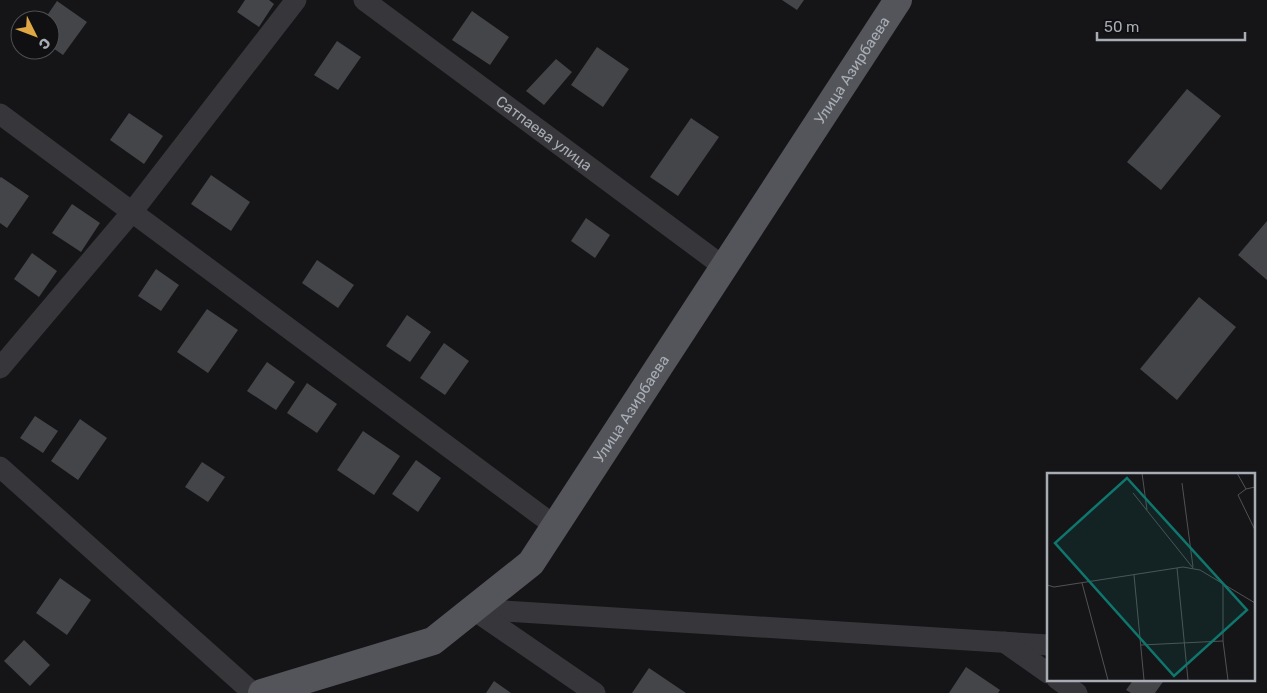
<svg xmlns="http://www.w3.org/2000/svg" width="1267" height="693" font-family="Rubik,sans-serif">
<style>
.building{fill:#444549}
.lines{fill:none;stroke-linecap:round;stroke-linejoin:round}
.minor{stroke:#37373b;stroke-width:21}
.major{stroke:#53555a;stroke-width:28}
.labels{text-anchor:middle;stroke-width:5;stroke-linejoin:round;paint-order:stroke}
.street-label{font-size:15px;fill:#a8adb5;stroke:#101012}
.inset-road{fill:none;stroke:#505256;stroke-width:1}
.view{fill:#0f766e;fill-opacity:0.15;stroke:#0f766e;stroke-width:2.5}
.inset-edge{fill:none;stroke:#a8adb5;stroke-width:2.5}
</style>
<rect width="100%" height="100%" fill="#151517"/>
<!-- building -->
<path class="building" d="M245,0H269L274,4L259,27L237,12Z
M782,0H804L797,10Z
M57,1L87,22L63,55L50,46V20H44Z
M472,11L509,37L490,65L452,40Z
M337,41L361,57L338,90L314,75Z
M597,47L629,69L603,107L571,85Z
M556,59L572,72L544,105L526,91Z
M1187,89L1221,116L1161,190L1127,162Z
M129,113L163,136L144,164L110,140Z
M691,118L719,137L678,196L650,177Z
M211,175L250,202L231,231L191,204Z
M1,177L29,196L7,228L0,223V178Z
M72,204L100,223L81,252L52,233Z
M586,218L610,235L595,258L571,241Z
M1267,221V280L1238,255Z
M32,253L57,271L39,297L14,279Z
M317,260L354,285L338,308L302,283Z
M156,269L179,285L161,311L138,296Z
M1199,297L1236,327L1177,400L1140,369Z
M207,309L238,330L208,373L177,352Z
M407,315L431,332L410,362L386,346Z
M444,343L469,361L445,395L420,378Z
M267,362L295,382L276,410L247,391Z
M307,383L337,404L317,433L287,413Z
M35,416L58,431L43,453L20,438Z
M80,419L107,438L78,480L51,461Z
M363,431L400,456L374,495L337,470Z
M416,460L441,478L418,512L392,494Z
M202,462L225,477L208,502L185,487Z
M60,578L91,600L67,635L36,613Z
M24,640L50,665L30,686L4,661Z
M966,667L1000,690L998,693H949Z
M649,668L686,693H632Z
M1134,679H1165L1155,693H1131L1126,690Z
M494,681L511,693H486Z"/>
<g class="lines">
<!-- minor -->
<g class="minor">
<path id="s1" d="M364,0L724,267"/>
<path d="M0,114L555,526"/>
<path d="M0,368L132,212L296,0"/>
<path d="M0,467L253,693"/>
<path d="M473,609L1048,645"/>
<path d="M474,610L595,693"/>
<path d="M1004,642L1048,673"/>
<path d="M1057,679L1077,693"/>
</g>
<!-- major -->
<path class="major" id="s2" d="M262,693L433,641L531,563L898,0"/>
</g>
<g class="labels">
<!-- street labels -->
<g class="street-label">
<text dy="5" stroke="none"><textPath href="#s2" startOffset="892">Улица Азирбаева</textPath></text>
<text dy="5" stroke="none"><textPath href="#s1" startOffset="224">Сатпаева улица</textPath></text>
<text dy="5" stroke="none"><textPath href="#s2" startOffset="488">Улица Азирбаева</textPath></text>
</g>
</g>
<!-- overview -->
<g transform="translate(1047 473)">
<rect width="208" height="208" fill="#151517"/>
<path class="inset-road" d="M95,0L100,37M190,0L199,16L208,14M135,10L146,94M199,16L191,22L208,57M86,20L146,95M130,95L141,207M87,102L97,207M35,110L61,207M176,110V168L181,207M0,112L7,114L136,94L153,97L208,130M94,172L176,168"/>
<path class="view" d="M80,5L200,137L127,203L8,70Z"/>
<rect width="208" height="208" class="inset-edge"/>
</g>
<!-- north arrow -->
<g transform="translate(35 35) rotate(132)"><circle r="24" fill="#101012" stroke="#4d4f53"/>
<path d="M0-4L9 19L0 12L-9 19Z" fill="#dfa844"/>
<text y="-8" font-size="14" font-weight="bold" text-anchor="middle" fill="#a8adb5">С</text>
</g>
<!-- scale -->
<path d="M1097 32v8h148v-8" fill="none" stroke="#a8adb5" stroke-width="2.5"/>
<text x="1104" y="32" font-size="15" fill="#a8adb5" stroke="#101012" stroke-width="4" paint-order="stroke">50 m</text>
</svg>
